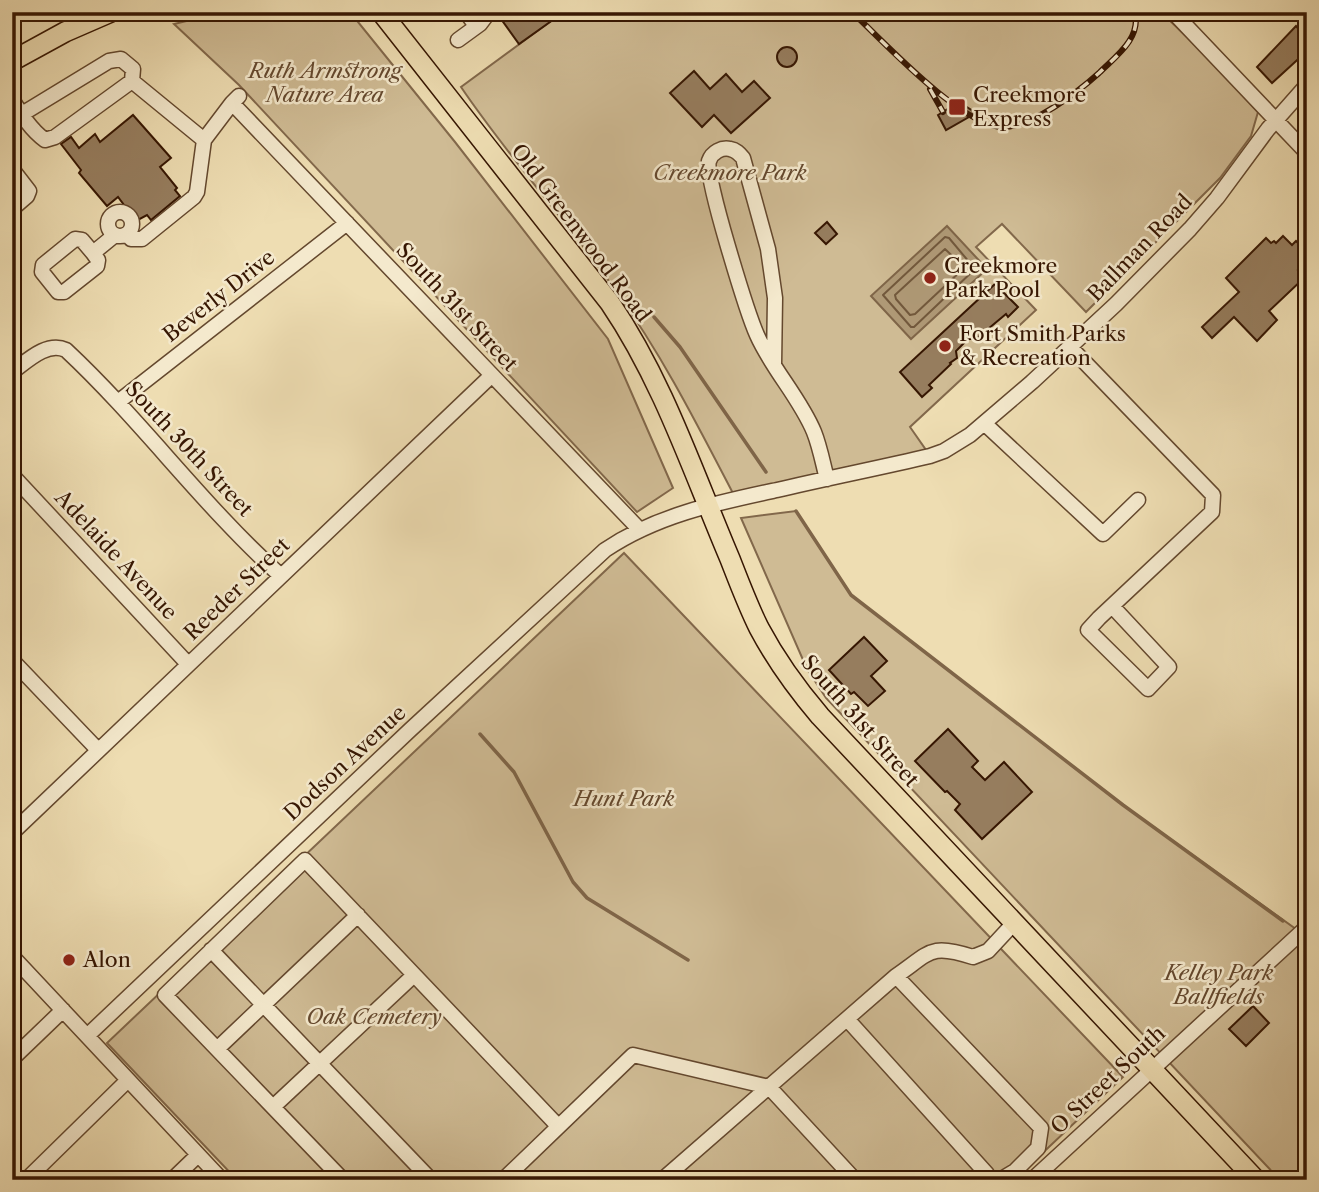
<svg xmlns="http://www.w3.org/2000/svg" width="1319" height="1192" font-family="'Libre Caslon Text',serif">
<style>
.green{fill:#cfbb94;stroke:#82684b;stroke-width:2}
.water{fill:#af9976;stroke:#7f6548;stroke-width:2}
.lines{fill:none;stroke-linecap:round;stroke-linejoin:round}
.shore{stroke:#72583c;stroke-width:2}
.stream{stroke:#7f6548;stroke-width:3.5}
.building{fill:#967d5e;stroke:#361602;stroke-width:2}
.minor-casing{stroke:#64482e;stroke-width:17}
.major-casing{stroke:#361602;stroke-width:22}
.minor{stroke:#f4e9cd;stroke-width:14}
.major{stroke:#eeddb2;stroke-width:19}
.rail-casing{stroke:#361602;stroke-width:6}
.rail{stroke:#f4e9cd;stroke-width:3.5;stroke-dasharray:10;stroke-linecap:butt}
.poi-dot{fill:#8f2418;stroke:#f4e9cd;stroke-width:2.5}
.labels{text-anchor:middle;stroke-width:5;stroke-linejoin:round;paint-order:stroke}
.park-label{font-size:21px;font-style:italic;fill:#64482e;stroke:#f4e9cd}
.poi-label{font-size:21px;fill:#361602;stroke:#f4e9cd;text-anchor:start}
.street-label{font-size:21px;fill:#361602;stroke:#f4e9cd}
</style>
<rect width="100%" height="100%" fill="#eeddb2"/>
<filter id="stains"><feTurbulence type="fractalNoise" baseFrequency=".00286" numOctaves="4"/><feColorMatrix values="0 0 0 0 .2 0 0 0 0 .09 0 0 0 0 .02 0 0 0 .5 -.17"/></filter>
<radialGradient id="worn" r=".72"><stop offset=".6" stop-color="#630" stop-opacity="0"/><stop offset="1" stop-color="#630" stop-opacity=".3"/></radialGradient>
<!-- green -->
<path class="green" d="M224,12H350L455,142L608,339L673,488L637,512L239,85L174,24Z
M563,12H1161L1222,71L1258,112L1251,136L1220,178L1086,312L1002,224L976,247L1036,310L910,427L926,450L736,499C699,428 663,356 616,291C567,221 509,158 461,87Z
M796,511L851,595L1123,805L1307,937V1180H1280L826,698L807,669L741,518Z
M624,553L1123,1077L1014,1180H237L107,1043Z"/>
<!-- water -->
<path class="water" d="M947,226L987,269L911,339L871,296Z"/>
<g class="lines">
<!-- shore -->
<path class="shore" d="M945,237L949,238L975,269L914,327H911L883,295Z
M945,249L962,265L963,269L915,314L910,315L896,299L895,295Z"/>
<!-- stream -->
<path class="stream" d="M654,317L680,347L766,472
M796,511L851,595L1123,805L1283,921
M480,734L514,772L573,882L587,898L688,960"/>
</g>
<!-- building -->
<path class="building" d="M496,12H564L519,44Z
M1296,26L1304,35L1302,37L1307,42V51L1272,83L1257,67Z
M777 57a10 10 0 1 1 20 0a10 10 0 1 1-20 0Z
M694,71L710,89L726,74L742,92L754,81L770,98L731,133L714,115L702,127L670,93Z
M959,102L976,113L946,130L938,115Z
M133,115L171,158L160,167L177,188L175,190L180,196L151,220L147,215L136,221L118,197L107,206L79,173L81,170L61,144L71,137L79,148L95,134L100,142Z
M827,222L837,234L826,244L815,233Z
M1283,236L1292,245L1296,241L1305,250L1300,255L1307,262L1298,270L1305,277L1269,311L1277,320L1257,341L1234,317L1212,338L1202,327L1239,292L1226,278L1266,238L1271,243L1274,241L1276,243Z
M995,284L1018,307L1008,317L1006,314L976,339H968L956,351L957,358L950,363L951,364L929,385L932,388L922,397L900,372Z
M864,637L887,661L871,676L885,691L868,706L854,692L851,694L829,670Z
M948,729L978,761L972,767L985,780L1004,762L1032,792L982,839L955,810L960,804L947,791L945,792L915,761Z
M1253,1006L1269,1023L1246,1046L1229,1029Z"/>
<g class="lines">
<defs>
<path id="minor" d="M466,12L476,26
M1173,12L1307,153
M458,40L480,24L486,16V12
M132,81L204,140L232,103
M239,96L232,103L639,529
M12,99C21,114 31,130 45,140L55,137L132,81L133,69L121,59L109,61L22,114
M12,169L29,191L27,196L12,209
M108 224a12 12 0 1 1 24 0a12 12 0 1 1-24 0Z
M127,234L131,239H142L194,197L197,192L204,140
M93,253L82,240L75,239L43,265L42,272L58,292H64L97,266L98,260L93,253L115,235
M1070,347L1213,495L1212,512L1099,618L1088,630L1148,689L1169,667L1112,606
M774,365L775,298L768,249L743,158C739,153 736,150 730,149C722,147 712,152 709,161C704,175 748,315 757,335C772,369 800,398 814,432C820,447 823,464 827,479
M12,372C27,361 47,341 66,350C142,421 203,506 281,576
M118,402L347,223
M984,423L1103,534L1138,500
M12,475L188,664
M12,660L98,750
M12,833L491,376
M211,950L431,1180
M12,956L222,1180
M896,976L1041,1128L1038,1148L1015,1171L1000,1180
M847,1019L987,1174V1180
M87,1036L410,730L605,550C657,515 716,503 777,490C828,478 879,468 930,456L944,451L970,435L1032,382L1116,304L1190,229L1217,198L1268,129L1307,85
M217,1049L358,915
M12,1059L63,1010
M273,1107L414,975
M26,1180L128,1080
M172,1180L198,1155
M343,1180L165,995L305,860L558,1126
M503,1180L633,1055L769,1087L855,1180
M662,1180L896,976C931,952 930,943 973,957L988,951L1014,923
M1032,1180L1307,927"/>
<path id="major" d="M381,12L610,303C663,381 693,472 730,559C739,582 748,606 759,628C776,660 797,689 820,716L1256,1180
M12,61L65,32L111,12"/>
</defs>
<!-- minor casing -->
<use href="#minor" class="minor-casing"/>
<!-- major casing -->
<use href="#major" class="major-casing"/>
<!-- minor -->
<use href="#minor" class="minor"/>
<!-- major -->
<use href="#major" class="major"/>
<defs>
<path id="rail" d="M852,12C882,40 962,127 1003,127C1032,127 1078,92 1099,73C1116,56 1141,39 1135,12
M930,89L943,112"/>
</defs>
<!-- rail casing -->
<use href="#rail" class="rail-casing"/>
<!-- rail -->
<use href="#rail" class="rail"/>
</g>
<!-- markers -->
<g class="poi-dot">
<rect x="948" y="98" width="18" height="18" rx="3.5"/>
<circle cx="930" cy="278" r="7"/>
<circle cx="945" cy="346" r="7"/>
<circle cx="69" cy="960" r="7"/>
</g>
<g class="labels">
<!-- park labels -->
<g class="park-label">
<text x="325" y="78">Ruth Armstrong<tspan x="325" dy="24">Nature Area</tspan></text>
<text x="730" y="180">Creekmore Park</text>
<text x="624" y="806">Hunt Park</text>
<text x="1219" y="980">Kelley Park<tspan x="1219" dy="24">Ballfields</tspan></text>
<text x="374" y="1024">Oak Cemetery</text>
</g>
<!-- poi labels -->
<g class="poi-label">
<text x="973" y="102">Creekmore<tspan x="973" dy="24">Express</tspan></text>
<text x="944" y="273">Creekmore<tspan x="944" dy="24">Park Pool</tspan></text>
<text x="959" y="341">Fort Smith Parks<tspan x="959" dy="24">&amp; Recreation</tspan></text>
<text x="83" y="967">Alon</text>
</g>
<!-- street labels -->
<g class="street-label">
<text transform="translate(581 233) rotate(53)" y="7">Old Greenwood Road</text>
<text transform="translate(1140 248) rotate(-46)" y="7">Ballman Road</text>
<text transform="translate(219 296) rotate(-38)" y="7">Beverly Drive</text>
<text transform="translate(457 307) rotate(47)" y="7">South 31st Street</text>
<text transform="translate(189 449) rotate(47)" y="7">South 30th Street</text>
<text transform="translate(116 555) rotate(47)" y="7">Adelaide Avenue</text>
<text transform="translate(237 589) rotate(-44)" y="7">Reeder Street</text>
<text transform="translate(860 721) rotate(49)" y="7">South 31st Street</text>
<text transform="translate(345 763) rotate(-43)" y="7">Dodson Avenue</text>
<text transform="translate(1108 1080) rotate(-43)" y="7">O Street South</text>
</g>
</g>
<!-- margin -->
<rect width="1319" height="1192" fill="none" stroke="#eeddb2" stroke-width="42"/>
<rect x="14" y="14" width="1291" height="1164" fill="none" stroke="#361602" stroke-width="3.5"/>
<rect x="21" y="21" width="1277" height="1150" fill="none" stroke="#361602" stroke-width="2"/>
<rect width="100%" height="100%" filter="url(#stains)"/>
<rect width="100%" height="100%" fill="url(#worn)"/>
</svg>
